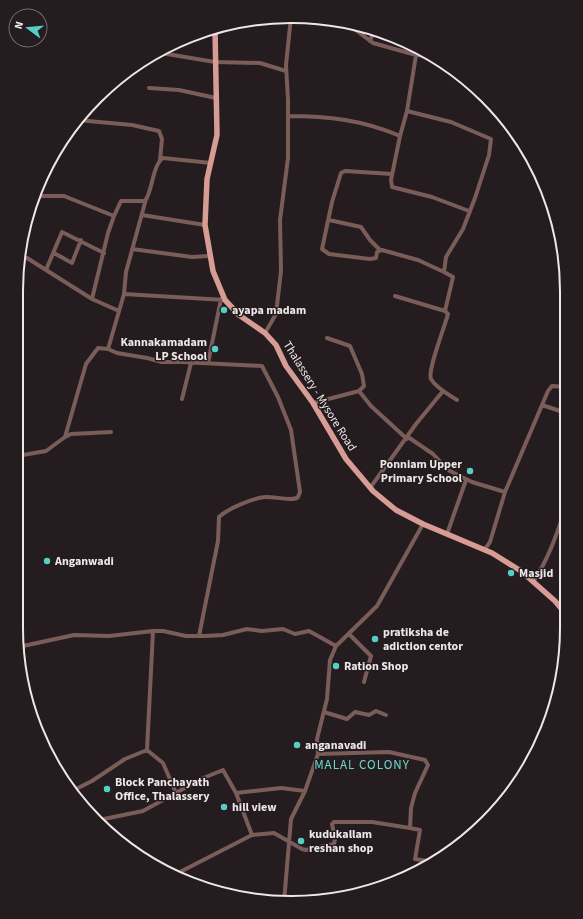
<svg xmlns="http://www.w3.org/2000/svg" width="583" height="919" font-family="'Source Sans 3',sans-serif">
<style>
.lines{fill:none;stroke-linecap:round;stroke-linejoin:round}
.minor{stroke:#7a5d59;stroke-width:4}
.major{stroke:#d79c93;stroke-width:5.5}
.poi-dot{fill:#55cec5;stroke:#241c1f;stroke-width:1.5}
.labels{text-anchor:middle;stroke-width:3;stroke-linejoin:round;paint-order:stroke}
.poi-label{font-size:12px;font-weight:bold;fill:#ede7e9;stroke:#241c1f;text-anchor:start}
.street-label{font-size:12px;fill:#ede7e9;stroke:#241c1f}
.neighbourhood-label{font-size:13px;letter-spacing:1px;fill:#6bd5cd;stroke:#241c1f}
.rim{fill:none;stroke:#ede7e9;stroke-width:2}
</style>
<rect width="100%" height="100%" fill="#241c1f"/>
<g class="lines">
<!-- minor -->
<path class="minor" d="M342,22L353,28L373,43L416,55L407,111L451,122L491,139L489,155L475,198L463,229L446,257L444,272L453,277L445,311L448,314C445,326 427,371 431,379C436,388 448,394 457,400
M370,41L374,30
M155,52L215,62L260,63L286,71
M416,55L432,56
M457,72L466,85L484,98
M149,88L179,90L216,98
M288,116C328,116 363,120 400,136L391,180L392,187L432,197L469,211
M77,120L132,125L159,131L162,139L160,160
M400,136L407,111
M392,174L345,171L341,173L332,202L322,249L329,254L370,259L376,258L377,252L382,250L418,260L444,272
M34,196H64L114,216L121,201H145C153,190 152,166 163,158L211,163
M142,215L205,225
M114,216L108,233L92,299L119,311
M329,220L361,227L370,240L380,250
M132,249L192,257L209,256
M54,253L72,263L81,240
M18,264L23,258H27L92,299
M46,270L62,232L104,253
M124,294L126,272L146,199
M395,296L445,311
M265,333L276,314L281,271L280,220L288,158V100L286,65L291,17
M327,338L350,346L362,374L364,386L359,391
M108,349L117,353L147,358L162,362H181L262,366L278,397L291,430L300,492L298,497C293,502 273,496 265,497C253,498 227,509 219,517L218,541L199,636
M208,363L221,299
M182,399L191,363
M313,403L359,391L371,406L407,439
M542,405L566,413
M65,437L71,434L111,432
M408,437L433,454L448,470L472,482L505,492
M17,456L46,451L65,437L86,364L98,348L108,349L124,294L225,300
M370,488L416,424L443,391
M447,534L466,480
M485,549L490,542L505,492L548,391L552,386L566,387
M533,582C548,560 557,534 565,509
M16,621L20,645L23,646L74,635L109,636L153,631
M349,634L371,656L364,682
M21,660L23,646
M324,712L347,719L355,712L369,715L376,711L386,715
M147,750L163,763L176,793
M72,791L92,781L125,759L147,750L153,631H163L186,636H205L223,635L247,629L262,631L283,629L295,634L309,631L336,646
M99,820L143,811L201,779L223,770L236,793L281,788L305,791
M410,828L420,830L415,859L433,862
M252,835L274,833L302,849L306,850L334,844L335,839L332,824L334,822H372L410,828L411,808L415,793L428,765L425,760L389,752L318,754
M176,874L252,835L236,793
M284,902L291,819L305,791L318,754L317,739L327,699L330,660L336,646L377,606L423,524"/>
<!-- major -->
<path class="major" d="M215,28L217,135L207,179L205,225L213,271L225,300L239,315L265,333L276,345L286,366L313,403L346,459L373,491L396,510L423,524L492,553L521,571L555,601L565,613"/>
</g>
<!-- markers -->
<g class="poi-dot">
<circle cx="224" cy="310" r="4"/>
<circle cx="215" cy="349" r="4"/>
<circle cx="470" cy="471" r="4"/>
<circle cx="47" cy="561" r="4"/>
<circle cx="511" cy="573" r="4"/>
<circle cx="375" cy="639" r="4"/>
<circle cx="336" cy="666" r="4"/>
<circle cx="297" cy="745" r="4"/>
<circle cx="107" cy="789" r="4"/>
<circle cx="224" cy="807" r="4"/>
<circle cx="301" cy="841" r="4"/>
</g>
<g class="labels">
<!-- poi labels -->
<g class="poi-label">
<text x="232" y="314">ayapa madam</text>
<text x="207" y="346" text-anchor="end">Kannakamadam<tspan x="207" dy="14">LP School</tspan></text>
<text x="462" y="468" text-anchor="end">Ponniam Upper<tspan x="462" dy="14">Primary School</tspan></text>
<text x="55" y="565">Anganwadi</text>
<text x="519" y="577">Masjid</text>
<text x="383" y="636">pratiksha de<tspan x="383" dy="14">adiction centor</tspan></text>
<text x="344" y="670">Ration Shop</text>
<text x="305" y="749">anganavadi</text>
<text x="115" y="786">Block Panchayath<tspan x="115" dy="14">Office, Thalassery</tspan></text>
<text x="232" y="811">hill view</text>
<text x="309" y="838">kudukallam<tspan x="309" dy="14">reshan shop</tspan></text>
</g>
<!-- street labels -->
<g class="street-label">
<text transform="translate(320 396) rotate(58)" y="4">Thalassery - Mysore Road</text>
</g>
<!-- neighbourhood labels -->
<g class="neighbourhood-label">
<text x="362" y="769">MALAL COLONY</text>
</g>
</g>
<!-- crop -->
<path d="M0 0H583V919H0ZM291 23H292A268 268 0 0 1 560 291V628A268 268 0 0 1 292 896H291A268 268 0 0 1 23 628V291A268 268 0 0 1 291 23Z" fill="#241c1f" fill-rule="evenodd"/>
<path class="rim" d="M291 23H292A268 268 0 0 1 560 291V628A268 268 0 0 1 292 896H291A268 268 0 0 1 23 628V291A268 268 0 0 1 291 23Z"/>
<!-- north arrow -->
<g transform="translate(28 28) rotate(286)"><circle r="19" fill="#241c1f" stroke="#746d70"/>
<path d="M0-3L7 15L0 10L-7 15Z" fill="#55cec5"/>
<text y="-6" font-size="11" font-weight="bold" text-anchor="middle" fill="#ede7e9">N</text>
</g>
</svg>
